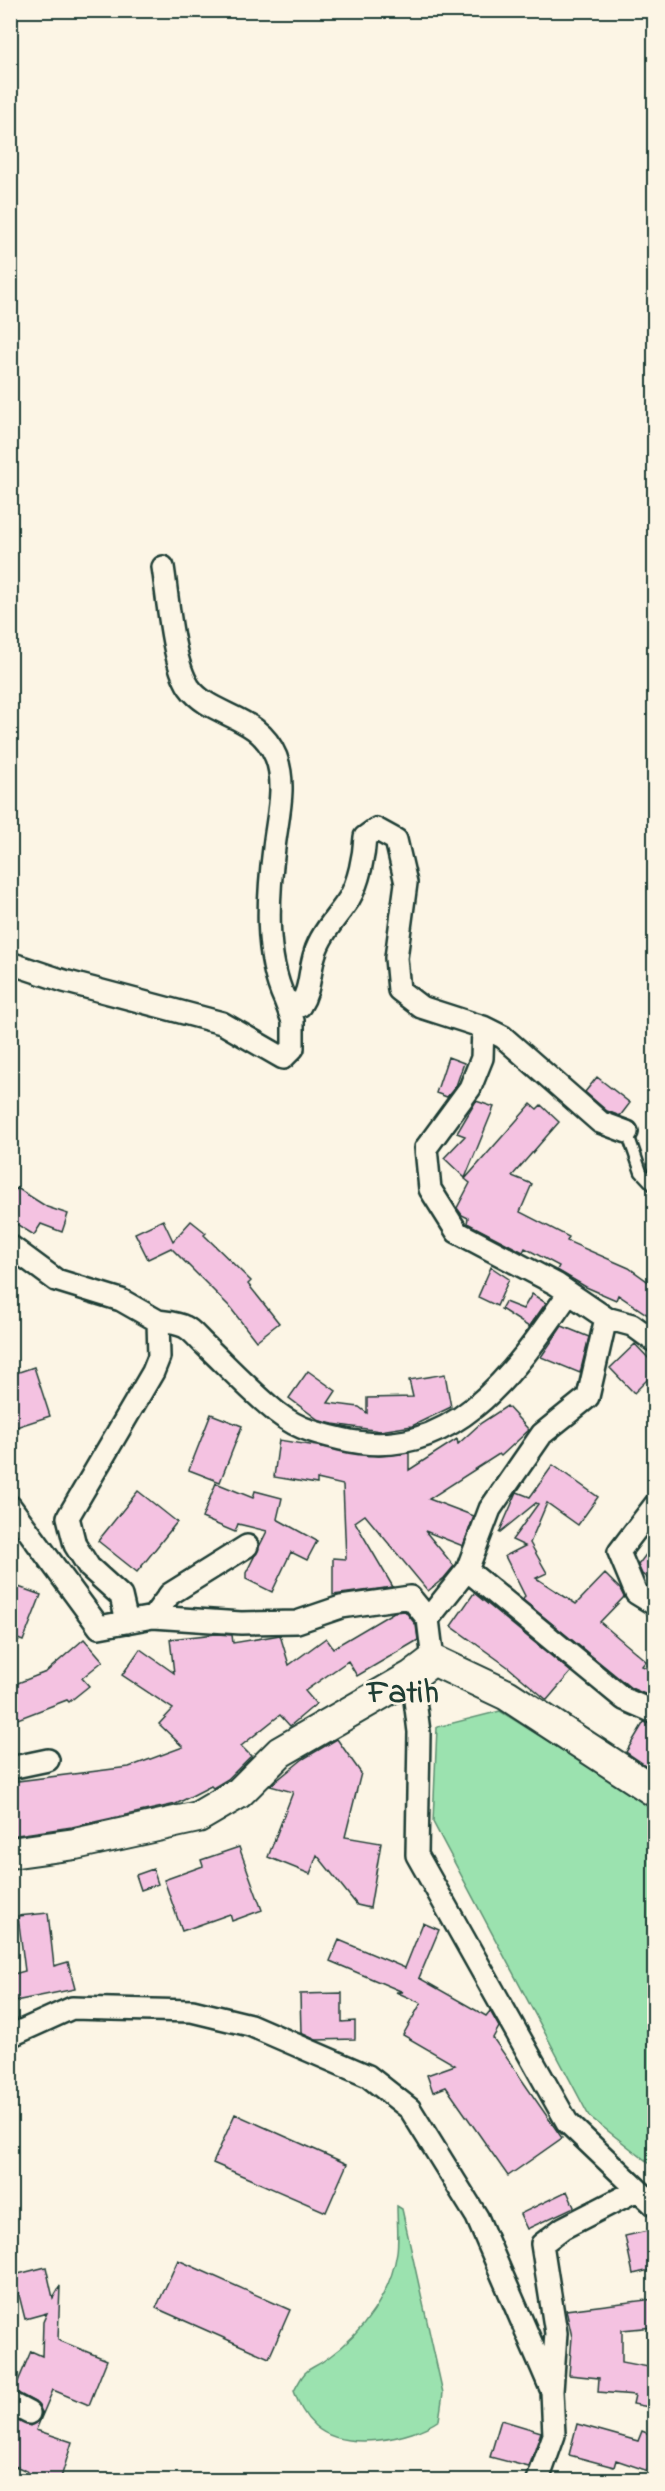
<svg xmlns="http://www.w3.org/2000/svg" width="665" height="2491" font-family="'Indie Flower',sans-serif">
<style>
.green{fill:#9be2af;stroke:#5d9072;stroke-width:1.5}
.building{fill:#f4c2e1;stroke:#1f3d34;stroke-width:1.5}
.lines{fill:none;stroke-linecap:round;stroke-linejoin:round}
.service-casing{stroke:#1f3d34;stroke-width:15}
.minor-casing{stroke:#1f3d34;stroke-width:26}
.secondary-casing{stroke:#1f3d34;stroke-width:34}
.service{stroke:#fcf5e5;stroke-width:10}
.minor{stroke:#fcf5e5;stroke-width:21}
.secondary{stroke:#fcf5e5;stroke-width:30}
.labels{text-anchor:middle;stroke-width:5;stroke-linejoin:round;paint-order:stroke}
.district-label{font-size:33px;font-weight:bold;fill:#1f3d34;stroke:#fcf5e5}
</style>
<rect width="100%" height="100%" fill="#fcf5e5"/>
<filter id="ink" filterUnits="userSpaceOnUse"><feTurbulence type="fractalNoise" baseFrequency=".0167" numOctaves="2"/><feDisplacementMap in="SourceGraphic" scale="12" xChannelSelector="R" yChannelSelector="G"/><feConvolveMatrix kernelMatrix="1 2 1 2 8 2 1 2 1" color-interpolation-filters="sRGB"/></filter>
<g filter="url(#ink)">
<!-- green -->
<path class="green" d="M500,1711L654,1808V2167L589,2116L433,1822L437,1727Z
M397,2206L402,2209L443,2393L439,2420C411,2440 344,2452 315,2426C304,2416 299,2405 294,2391C309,2362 307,2374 329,2357C363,2333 391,2293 397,2252C399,2237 397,2221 397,2206Z"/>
<!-- building -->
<path class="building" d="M448,1057L464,1063L456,1086L447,1097L436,1093Z
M597,1077L630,1103L620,1116L607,1111L585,1092Z
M476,1101L494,1107L465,1178L444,1158L465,1136L457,1133Z
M531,1104L537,1109L541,1105L559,1122L512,1176L532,1184L520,1212L569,1237L567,1241L629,1268L654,1286V1319L618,1295L616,1300L586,1287L557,1270L559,1266L525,1248L523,1252L467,1223L468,1218L462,1215L457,1208L470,1183L465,1179Z
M17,1188L47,1207L68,1214L62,1232L41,1224L34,1235L10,1220V1197Z
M163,1220L173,1241L191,1221L206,1233L204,1235L251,1281L248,1284L279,1323L256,1341L229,1306L171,1248L148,1259L135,1233Z
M491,1267L509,1279L497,1306L478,1297Z
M532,1294L546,1303L529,1327L501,1309L505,1302L523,1309Z
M562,1326L589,1337L580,1373L541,1357Z
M635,1344L654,1364V1373L634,1393L610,1368Z
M34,1367L50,1416L10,1429V1375Z
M308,1371L336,1391L328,1403L359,1407L367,1413V1398L413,1397L409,1380L445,1374L451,1407L412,1426L380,1431L333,1424L320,1421L289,1398Z
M507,1406L529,1430L501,1456L499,1454L429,1499L474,1516L463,1546L425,1531L454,1566L444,1578L428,1591L365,1515L355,1522L393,1587L333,1595V1558L346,1559L343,1485L317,1479V1484L274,1477L279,1440L379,1456L409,1453V1470L457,1439L458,1444L481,1423Z
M211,1414L242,1426L220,1482L189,1470Z
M553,1465L598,1497L578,1525L547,1503L530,1543L547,1573L536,1578L576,1604L605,1574L620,1589L624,1597L600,1622L646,1661L642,1666L654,1671V1698L631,1688L523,1600L525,1596L505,1556L525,1546L512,1540L538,1504L536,1503L499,1533L517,1492L530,1497Z
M216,1483L253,1498L255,1491L282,1498L277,1519L317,1541L307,1560L291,1552L272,1592L246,1579V1573L267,1531L238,1524L235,1532L202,1518Z
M138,1491L177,1522L137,1572L98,1541Z
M654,1544V1583L642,1574L638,1565Z
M10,1584L41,1595L23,1641L10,1636Z
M474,1593L571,1672L547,1700L508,1667L451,1626Z
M405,1611L416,1625L418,1640L357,1676L348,1661L305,1691L316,1704L290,1726L280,1715L241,1746L251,1756L228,1779L213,1788L211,1786L176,1804L72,1827L10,1836V1782L129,1767L183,1747L159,1724L173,1709L122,1675L140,1649L174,1673L170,1639L216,1634L232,1635L233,1643L280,1635L289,1665L326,1638L333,1648L394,1612Z
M84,1639L103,1661L82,1678L89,1686L69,1702L67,1700L10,1722V1686L46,1672Z
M644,1722L654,1725V1771L626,1752Z
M337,1739L361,1773L345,1837L381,1843L370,1908L357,1905L317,1855L310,1874L268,1857L293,1792L270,1786L303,1759Z
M239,1847L262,1910L232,1921L230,1914L182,1931L164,1880L203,1866L201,1860Z
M153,1869L158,1884L141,1890L136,1875Z
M48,1913L54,1966L68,1962L75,1989L10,2002V1975L25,1971L18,1916Z
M423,1923L439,1930L419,1978L486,2016L490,2011L499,2027L493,2038L562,2138L508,2176L446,2087L433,2092L427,2075L455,2065L403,2035L421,2003L396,1992H403L330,1961L339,1940L405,1968Z
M342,1993V2022L355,2021V2039L316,2040L301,2033L300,1994Z
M235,2114L347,2164L326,2212L213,2163Z
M567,2191L574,2207L527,2229L520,2214Z
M652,2230L654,2269L633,2274L625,2236Z
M178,2260L290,2310L269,2358L156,2308Z
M46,2267L53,2298L60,2286L58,2340L107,2360L89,2405L53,2390L36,2430L72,2442L60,2481H24L27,2471L10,2464V2418L30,2426L40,2419L42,2412L35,2402L14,2391L31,2351L42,2356L43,2322L47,2313L25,2319L14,2275Z
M654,2299V2327L622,2330V2362L654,2368V2408L633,2404L635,2395L598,2392L599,2378L569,2375L572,2337L566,2310Z
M501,2420L541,2432L529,2467L490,2457Z
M577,2424L638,2441L642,2431L654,2436V2473L616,2460L614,2467L569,2455Z"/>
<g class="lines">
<defs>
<path id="service" d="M627,1132L641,1172L654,1186"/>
<path id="minor" d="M163,567C168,598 172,661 189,687C211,718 258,713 276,757C287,785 277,819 274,848C268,896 264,955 285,1000L300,1006C311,989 309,971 315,953C321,933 338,916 349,899C359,882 364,856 365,837L376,829L396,840L406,883L396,958L399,990L421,1007L483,1027
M10,963L64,981L222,1023L283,1058L293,1048V1021L285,1000
M627,1132L600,1122L503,1037L483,1027L482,1058L470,1088L426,1148L430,1189L457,1232L556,1284L606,1318L632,1325L654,1341
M10,1246L56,1280L121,1300L158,1321L159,1357L153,1372L68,1517L75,1545L89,1567L121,1596L127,1622
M158,1321C166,1322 178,1323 185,1327C192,1330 199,1340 205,1345C226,1365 246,1386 268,1405C292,1427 311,1432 341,1439C451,1466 514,1373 569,1293
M10,1506L99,1627L153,1617L241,1623L297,1622L341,1607L410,1597L428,1619L433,1660
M654,1506L619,1552L636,1593L654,1604
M467,1570L624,1699L654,1712
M153,1617L170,1594L247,1546
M428,1619L467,1570L490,1509L542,1434L588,1397L606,1318
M412,1676L419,1732L417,1855L567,2122L654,2205
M10,1768L48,1760
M10,2036L72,2008L192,2011L250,2025L368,2076L410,2109L477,2217L552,2391
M10,2403L29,2413
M538,2480L554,2435L552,2391L556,2333L542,2244L563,2228L637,2190"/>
<path id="secondary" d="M10,1853L75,1844L198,1817L239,1793L280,1752L412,1676L433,1660L507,1695L654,1791"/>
</defs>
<!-- service casing -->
<use href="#service" class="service-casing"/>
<!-- minor casing -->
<use href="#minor" class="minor-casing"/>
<!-- secondary casing -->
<use href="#secondary" class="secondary-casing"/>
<!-- service -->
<use href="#service" class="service"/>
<!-- minor -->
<use href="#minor" class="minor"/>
<!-- secondary -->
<use href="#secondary" class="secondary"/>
</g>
</g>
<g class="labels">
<!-- district labels -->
<g class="district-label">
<text x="403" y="1702">Fatih</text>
</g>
</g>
<!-- margin -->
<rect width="665" height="2491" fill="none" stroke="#fcf5e5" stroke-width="36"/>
<rect x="18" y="18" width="629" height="2455" fill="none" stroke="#1f3d34" stroke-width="2" filter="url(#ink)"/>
</svg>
